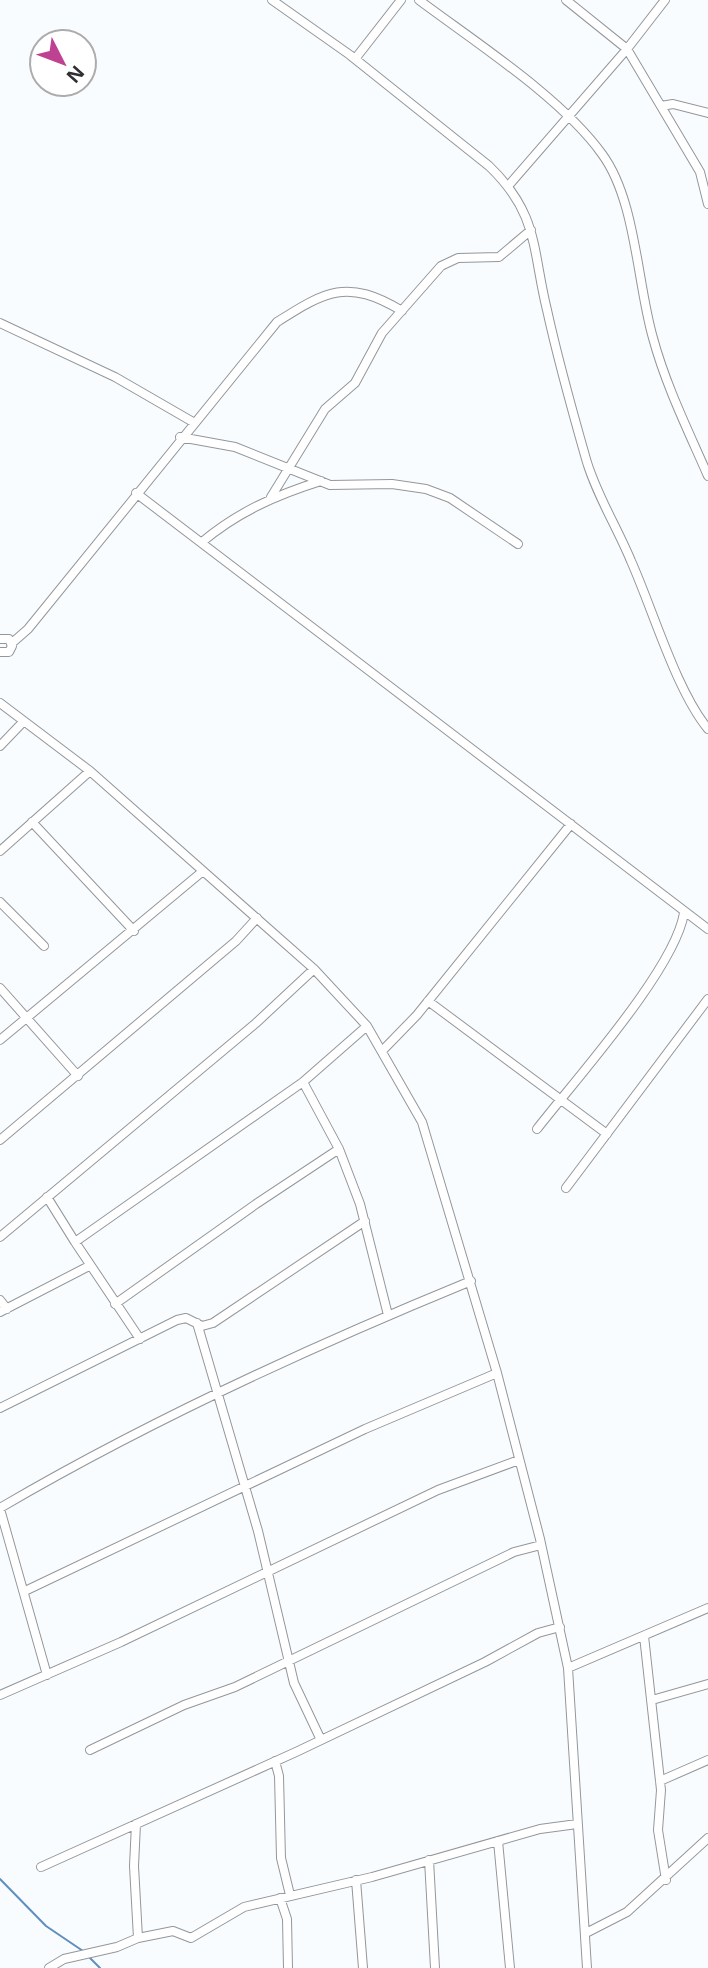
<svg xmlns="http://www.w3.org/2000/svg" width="708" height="1968" font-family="'Noto Sans',sans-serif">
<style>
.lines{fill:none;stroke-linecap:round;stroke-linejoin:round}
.stream{stroke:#5f8fbd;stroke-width:2}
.minor-casing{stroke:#93979b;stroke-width:10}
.minor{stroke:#fff;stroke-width:8}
</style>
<rect width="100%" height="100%" fill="#f9fcff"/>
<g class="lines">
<!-- stream -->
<path class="stream" d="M0,1879L46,1926L83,1951
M90,1958L100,1968"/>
<defs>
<path id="minor" d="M272,0L350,55L489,166C539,214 532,249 547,310C558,360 572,410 586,459C596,494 617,527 631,561C653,610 676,690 708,729
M419,0C475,42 562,98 602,154C636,200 637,283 653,338C666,386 688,430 708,476
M566,0L627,49L700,172L708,204
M355,59L401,0
M661,106L673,104L708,113
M509,185L627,49L665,0
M0,323L115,377L193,422
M180,437L235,447L330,485L392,484L426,489L450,498L518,544
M136,493L708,929
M271,497L325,409L355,383L382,333L441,266L458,258L499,257L531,230
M202,542C238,512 276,495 321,481
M0,639H9L12,646L9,652H0
M12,643L28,629L277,322C326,291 347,278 402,311
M0,703L90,771L314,969L367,1026L422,1122L497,1373L540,1539L568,1668L587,1968
M0,746L23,722
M32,822L134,931
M0,851L90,771
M0,902L44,946
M0,988L78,1076
M428,1001L607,1134
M0,1040L203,871
M382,1051L417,1015L571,824
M303,1082L339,1149L360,1204L388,1315
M537,1129C575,1080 675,969 684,913
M0,1140L236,941L257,918
M566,1188L708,999
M47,1197L75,1242L303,1082L367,1026
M0,1237L256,1023L314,969
M75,1242L140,1339
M0,1300L7,1309
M115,1304L256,1204L339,1149
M0,1312L89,1266
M197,1323L258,1531L294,1683L321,1740
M0,1408L177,1320L186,1318L202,1326L213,1323L365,1221
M0,1508C150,1420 310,1347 471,1281
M0,1509L47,1675
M25,1591L365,1429L497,1373
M644,1636L661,1790L658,1830L666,1880
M568,1668L708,1608
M0,1695L121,1642L438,1490L519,1460
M652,1700L708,1684
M90,1750L184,1705L235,1687L514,1552L541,1545
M275,1761L279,1776L281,1858L290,1895
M660,1781L708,1760
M136,1824L134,1866L138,1938
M498,1841L510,1968
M429,1860L435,1968
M41,1867L296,1752L485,1662L538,1633L560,1627
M356,1880L363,1968
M280,1898L287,1919L288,1968
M586,1933L627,1912L708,1838
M49,1968L64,1959L117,1947L138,1938L173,1931L191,1938L244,1907L372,1877L540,1829L577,1824"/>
</defs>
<!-- minor casing -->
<use href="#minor" class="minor-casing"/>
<!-- minor -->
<use href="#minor" class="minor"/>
</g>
<!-- north arrow -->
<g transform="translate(63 63) rotate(132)"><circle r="33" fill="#ffffff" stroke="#acacad" stroke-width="2"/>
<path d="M0-5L12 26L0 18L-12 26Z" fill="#bf4292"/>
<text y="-10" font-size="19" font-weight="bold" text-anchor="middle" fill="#2f3032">N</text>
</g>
</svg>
